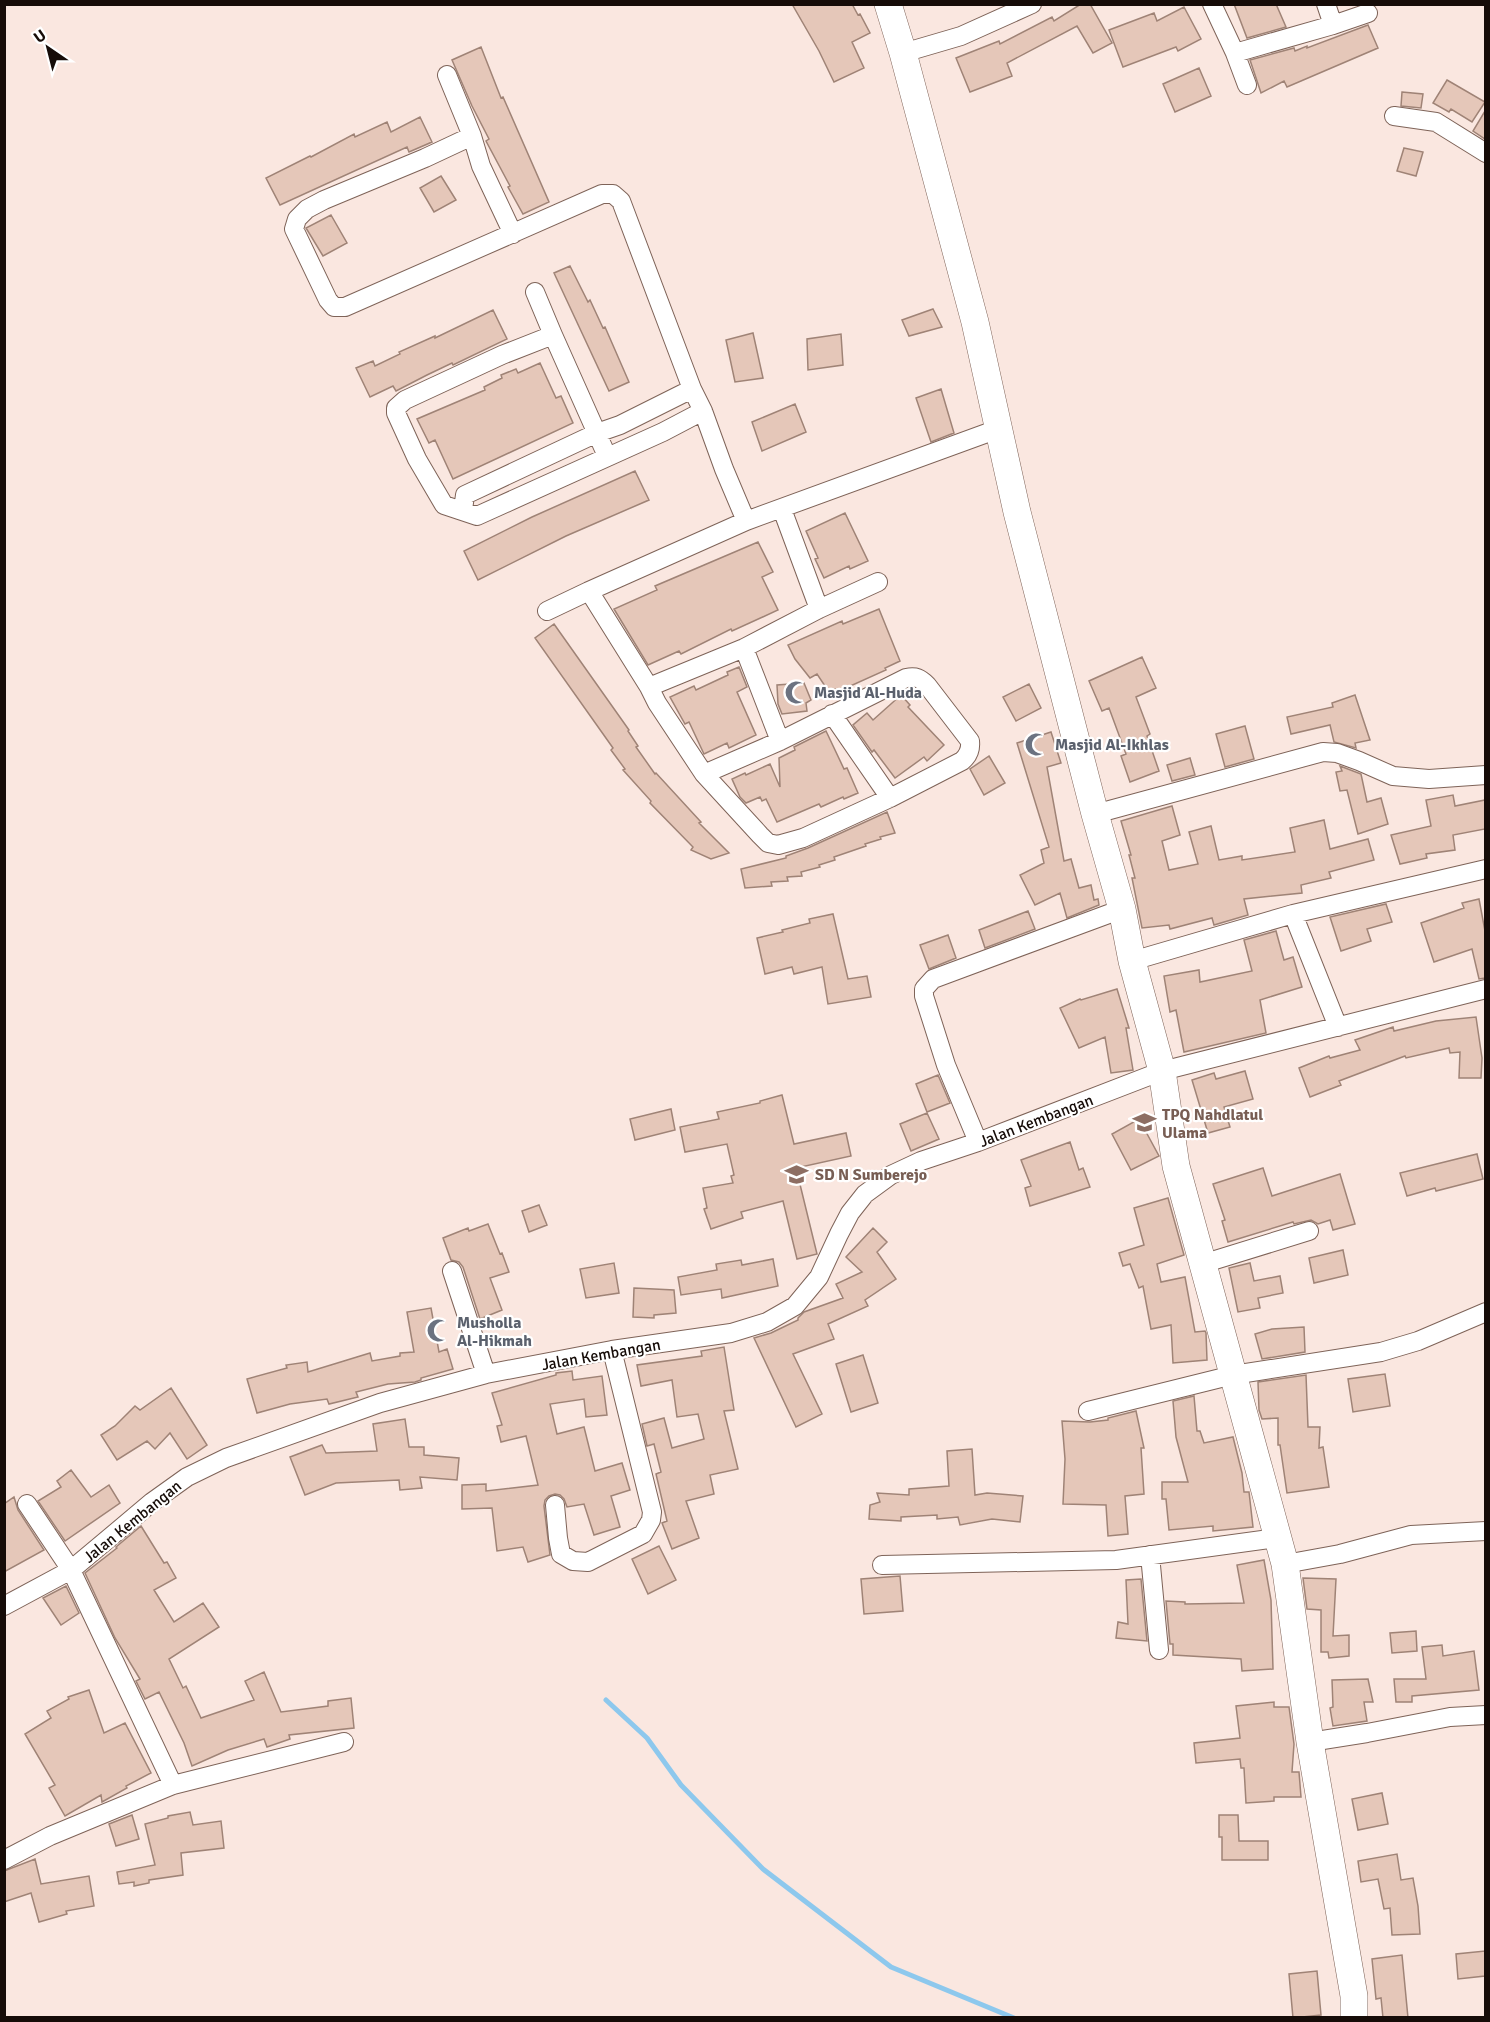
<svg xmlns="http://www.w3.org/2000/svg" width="1490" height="2022" font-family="Signika,sans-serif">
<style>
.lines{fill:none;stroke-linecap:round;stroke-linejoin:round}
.stream{stroke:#8dc8ed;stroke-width:5}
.building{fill:#e5c7b9;stroke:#9f8376;stroke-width:1.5}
.street-casing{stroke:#7e6358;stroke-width:20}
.secondary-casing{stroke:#7e6358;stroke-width:28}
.street{stroke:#fff;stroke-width:18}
.secondary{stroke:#fff;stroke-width:27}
.labels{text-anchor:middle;stroke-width:4.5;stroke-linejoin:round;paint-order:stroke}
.worship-label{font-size:16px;font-weight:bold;fill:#5b616d;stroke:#fff;text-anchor:start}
.education-label{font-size:16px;font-weight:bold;fill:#785e54;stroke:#fff;text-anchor:start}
.street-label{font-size:16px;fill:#160c08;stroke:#fff}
</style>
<rect width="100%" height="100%" fill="#fae7e0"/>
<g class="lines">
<!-- stream -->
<path class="stream" d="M606,1700L647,1738L681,1785L763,1869L891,1967L1014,2018"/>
</g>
<!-- building -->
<path class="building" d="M792,4H852L858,15L860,14L870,33L852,42L864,68L834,82L819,51Z
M1081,4H1090L1112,43L1093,53L1077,26L1007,63L1012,76L970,92L956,58L999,41L1000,44L1052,17L1054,21Z
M1234,4H1276L1286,27L1247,38Z
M1184,7L1201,39L1178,51L1176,47L1123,67L1109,30L1154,13L1157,21Z
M1368,25L1378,48L1287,87L1284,81L1261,93L1250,60L1294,48L1295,51L1307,46V48Z
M481,47L501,98L503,97L549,202L523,214L508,187L510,186L486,141L489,139L472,106L452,60Z
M1199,68L1211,96L1175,112L1163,84Z
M1447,80L1485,102L1472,122L1451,109L1449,112L1433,103Z
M1402,92L1423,94L1421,108L1401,106Z
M1485,111V139L1473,131Z
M420,117L432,142L409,152L407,147L280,205L266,178L310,156L311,157L354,134L355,137L387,122L391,132Z
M1404,148L1423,152L1416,176L1397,171Z
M441,176L456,200L434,212L420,188Z
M331,215L347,243L323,256L306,228Z
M570,266L588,302L590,300L603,328L605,327L629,382L609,391L554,273Z
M933,309L942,327L909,336L902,320Z
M493,310L507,339L453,365L452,363L427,375L396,391L393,386L370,397L356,368L373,361L375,366L400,354L399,352L435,336V338Z
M753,333L763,378L735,382L726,340Z
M841,334L843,365L808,370L807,339Z
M540,363L556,398L561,396L573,423L453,479L435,440L429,443L417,419L485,390L484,387L502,378L501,375L516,369L518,373Z
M941,389L954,433L931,442L916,398Z
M795,404L806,432L762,451L752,422Z
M635,471L649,500L566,536L478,580L464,551L532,517Z
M845,513L868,561L850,569L849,566L824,578L815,559L818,558L806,531Z
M758,542L773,572L762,577L778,610L732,631L731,629L681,654L679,651L648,665L614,609L657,590L655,586Z
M879,609L900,661L885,668L886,670L837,692L835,689L829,692L817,674L810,678L795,659L788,645L842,621L843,624Z
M554,624L629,730L628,731L638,746L636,747L655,774L656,773L701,822L699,823L729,853L711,859L691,850L693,847L650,803L651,801L623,770L625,769L611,750L613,748L535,638Z
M1142,657L1156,688L1136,697L1150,734L1147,736L1159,771L1130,782L1121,756L1126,754L1109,708L1102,711L1089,681Z
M739,667L747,687L737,692L756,735L729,748L727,743L704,754L689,722L685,724L670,697L694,686L696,690L728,675L727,672Z
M804,683L811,700L806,703L807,711L782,714L778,704L777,685Z
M1029,684L1041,708L1016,721L1003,697Z
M901,695L910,705L908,707L944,745L927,761L924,757L895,778L874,750L872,752L853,725L867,713L873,720Z
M1355,695L1370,740L1355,743L1356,748L1334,742L1330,725L1291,734L1287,717L1333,707L1332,703Z
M1245,726L1254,759L1225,767L1216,734Z
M826,731L844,769L847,768L858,793L844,799L843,797L821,807L819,804L777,822L766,799L762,801L760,797L746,803L740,797L732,779L745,773L746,775L770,764L780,787L779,758L795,750L794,747Z
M1051,732L1061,763L1047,767L1064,861L1071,859L1079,888L1091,885L1094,900L1098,899L1099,905L1067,918L1060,893L1035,905L1020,875L1044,863L1041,850L1049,847L1017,743Z
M989,756L1005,783L984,795L970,769Z
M1190,758L1195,775L1172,781L1167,765Z
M1340,766L1361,774L1367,802L1381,798L1388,824L1358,834L1347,790L1340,791L1336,772L1342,771Z
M1453,795L1455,806L1485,800V829L1453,835L1455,850L1426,854L1427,858L1400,864L1391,835L1431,826L1426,800Z
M1172,806L1180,835L1162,841L1169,870L1198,864L1189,832L1211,826L1219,860L1242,856V860L1295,852L1290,828L1324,820L1330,849L1368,839L1374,860L1329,872L1331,878L1301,885L1302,893L1244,899L1248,915L1214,925L1212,918L1170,929L1169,925L1142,928L1132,878H1135L1129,855H1131L1121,821Z
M887,812L895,833L880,837L881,839L865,844L866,846L834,857L835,860L819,865L820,867L801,872L802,876L787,877L788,881L771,882L772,886L745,888L741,869L786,858V856L808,848Z
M1479,899L1485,931V978L1479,979L1472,949L1434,962L1421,923L1464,908L1462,903Z
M1386,904L1392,922L1367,929L1371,941L1341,951L1330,917Z
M1028,911L1035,929L985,948L979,930Z
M833,914L848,979L867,976L871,997L828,1004L822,967L794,974L792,967L765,974L757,938L783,932L782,930L810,923L809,919Z
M1276,931L1284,960L1293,957L1302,987L1260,1000L1266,1033L1184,1052L1176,1010L1170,1012L1164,976L1199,970L1200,982L1252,971L1244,940Z
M948,935L956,958L929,969L920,945Z
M1117,989L1129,1028H1126L1133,1070L1111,1073L1105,1037L1079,1048L1060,1008L1080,999L1081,1000Z
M1476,1017L1482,1058L1481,1078H1459L1460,1052L1450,1053L1449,1048L1406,1058L1405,1056L1339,1081L1341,1085L1310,1097L1299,1068L1329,1056L1330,1058L1360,1050L1355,1040L1393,1027L1394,1031L1436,1021Z
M1245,1071L1253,1099L1224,1107L1230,1127L1208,1133L1192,1080L1214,1073L1216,1079Z
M938,1075L950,1103L927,1112L916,1084Z
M782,1095L794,1144L846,1133L851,1156L796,1168L817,1254L797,1259L783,1201L741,1212L743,1218L711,1229L704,1209L707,1208L703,1188L733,1183L731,1176L734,1175L727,1144L685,1152L680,1127L719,1119L717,1112L760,1103V1101Z
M671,1109L675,1130L635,1140L630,1119Z
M927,1113L939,1139L911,1151L900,1124Z
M1139,1119L1159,1156L1131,1170L1112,1134Z
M1070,1142L1079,1170L1083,1168L1090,1187L1030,1206L1025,1188L1031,1186L1021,1160Z
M1477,1154L1483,1179L1436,1191L1435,1188L1407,1196L1400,1173Z
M1263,1168L1272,1196L1340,1174L1355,1224L1333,1230L1330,1220L1318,1224L1311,1220L1294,1224L1293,1222L1228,1242L1222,1221L1225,1220L1213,1184Z
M1168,1198L1184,1255L1157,1264L1161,1282L1185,1277L1195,1332L1205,1331L1206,1333L1207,1360L1173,1363L1171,1325L1151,1329L1143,1286L1139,1288L1130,1264L1123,1266L1119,1253L1144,1245L1134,1208Z
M539,1205L547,1225L529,1232L522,1211Z
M488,1224L500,1254L502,1253L509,1272L490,1278L502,1310L480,1319L463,1267L459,1262L451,1260L443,1238L468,1228L469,1231Z
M873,1228L887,1242L877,1252L896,1279L865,1300L868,1306L828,1324L834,1339L793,1354L822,1414L796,1427L754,1338L771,1333L798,1320V1318L804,1312L843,1298L836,1284L862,1272L846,1257Z
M1343,1250L1348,1275L1314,1283L1309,1258Z
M773,1259L778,1286L722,1298L721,1289L681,1295L678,1277L717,1270L716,1264L741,1260L742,1265Z
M614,1263L619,1293L586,1298L580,1269Z
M1250,1263L1254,1281L1280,1276L1283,1293L1258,1298L1260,1308L1238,1312L1229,1268Z
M634,1288L674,1290L676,1313L654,1315V1318L633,1317Z
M431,1308L439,1352L447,1349L453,1369L421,1378V1380L415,1382L388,1384L356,1392L358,1397L329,1404L327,1399L290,1404L257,1413L247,1379L287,1368L286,1365L307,1362L308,1372L370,1353L372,1361L400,1356V1353L414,1352L407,1312Z
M1304,1327L1305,1352L1262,1359L1255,1334L1272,1329Z
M724,1347L734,1410L724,1411L738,1469L710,1475L714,1494L686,1501L699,1538L672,1549L662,1523L667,1521L656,1474L661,1472L654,1444L647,1446L642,1424L664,1418L672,1448L704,1439L698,1414L677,1417L672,1380L641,1386L637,1365L702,1356L701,1351Z
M863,1355L878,1403L851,1412L836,1364Z
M572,1371L573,1380L602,1376L607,1415L586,1417L584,1399L550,1404L557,1434L584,1427L595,1471L622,1463L630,1490L611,1496L620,1527L594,1535L584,1504L567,1507L564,1499L560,1495L555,1494L549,1496L545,1500L544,1506L550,1555L528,1562L523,1547L497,1551L492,1508L462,1509V1485L486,1484V1491L538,1485L526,1436L501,1442L497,1426L502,1425L492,1393L556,1375V1373Z
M1385,1374L1390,1406L1353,1412L1348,1379Z
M1306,1375L1308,1427H1320L1319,1448L1323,1447L1329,1487L1287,1493L1280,1445H1278V1418L1262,1419L1259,1410L1258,1382Z
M171,1388L207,1445L187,1459L170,1433L155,1449L147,1441L117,1460L101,1435L115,1426L135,1406L140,1410Z
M1194,1396L1197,1431H1200L1204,1443L1233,1437L1242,1473L1244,1492H1249L1253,1527L1213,1531V1526L1169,1530L1166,1499H1162V1482H1188L1176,1437L1173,1401Z
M1136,1411L1144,1448H1141L1144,1494L1125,1496L1128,1534L1108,1536L1106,1505L1063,1504L1065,1459L1062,1421L1090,1422L1108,1420V1418Z
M405,1419L409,1447H424V1455L459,1458L457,1480L420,1477L422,1488L400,1490L399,1480L336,1483L305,1495L290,1457L322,1445L326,1453L377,1451L373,1424Z
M972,1449L975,1495L987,1493L1023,1496L1020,1522L992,1519L960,1525L958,1517L937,1519V1515L901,1517V1521L869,1519L870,1505L880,1502L877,1493L909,1495V1489L949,1486L947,1451Z
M71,1470L91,1497L109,1485L120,1503L65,1541L38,1501L61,1487L57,1481Z
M14,1497L18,1510L44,1550L4,1572V1504Z
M141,1526L164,1563L167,1562L176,1578L154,1590L174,1622L203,1603L219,1627L169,1659L183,1688L186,1686L201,1718L254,1700L245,1681L264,1672L281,1712L328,1706V1701L351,1698L354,1728L289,1735L290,1739L267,1747L264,1739L228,1750L192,1766L184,1743L159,1692L145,1699L136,1681L140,1679L115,1638L85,1573L117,1548L116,1547Z
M659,1546L676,1580L648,1594L632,1559Z
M1264,1560L1271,1600L1273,1669L1242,1671L1241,1659L1173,1655V1644H1170L1166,1601L1185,1602V1604L1244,1603L1237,1565Z
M900,1576L903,1611L864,1614L861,1579Z
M1303,1578L1336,1579L1333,1636L1349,1635V1656L1329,1658L1328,1652H1321V1610L1307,1609Z
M1141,1579L1147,1641L1116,1638L1118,1622L1128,1624L1126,1580Z
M66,1586L79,1613L61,1625L43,1598Z
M1416,1631L1417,1651L1392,1653L1390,1633Z
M1442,1645L1443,1656L1474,1651L1479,1690L1412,1696V1702H1396L1394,1679H1426L1422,1647Z
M1368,1679L1373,1702H1364L1367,1721L1333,1726L1330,1708L1333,1707L1332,1680Z
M89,1690L104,1733L125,1723L151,1773L126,1786L127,1788L102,1802L101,1795L65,1816L49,1788L55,1785L25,1734L51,1718L47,1711L69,1699L68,1697Z
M1274,1702V1707H1289L1294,1744L1292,1772H1299L1301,1797H1274V1801L1246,1803L1244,1768H1241L1240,1759L1196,1763L1194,1743L1240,1738L1236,1706Z
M1382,1793L1388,1824L1358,1830L1352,1799Z
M190,1812L193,1825L221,1821L224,1848L181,1853L183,1875L149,1880V1883L134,1886V1882L119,1884L117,1872L155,1865L145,1824L168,1818V1816Z
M132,1815L139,1839L116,1846L109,1824Z
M1219,1815H1238L1239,1841H1268V1860H1222V1837H1219Z
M1397,1854L1401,1880L1413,1878L1418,1906L1420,1934L1392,1935L1390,1908L1384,1909L1378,1879L1361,1882L1358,1861Z
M35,1859L41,1884L89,1876L94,1906L66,1911L67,1914L39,1922L31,1893L4,1902V1871Z
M1485,1951V1976L1458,1979L1456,1954Z
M1402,1955L1408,2018H1383L1381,1998L1376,1999L1372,1959Z
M1317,1971L1321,2015L1293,2018L1289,1974Z"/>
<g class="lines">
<defs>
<path id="street" d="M1212,4L1235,53L1247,85
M1326,4L1333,25
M903,53L961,36L1032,4
M1235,53L1333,25L1368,13
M447,75L472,136
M1394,116L1436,122L1486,153
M513,234L481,166L472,136L425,158L324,200L307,209L297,219L294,229L328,300L334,307H345L602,194H613L621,201L692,389L703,411L724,469L746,521L998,429
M535,292L553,335
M607,456L553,335L502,355L405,400L396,408V413L417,459L444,505L477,516L663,432L703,411
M782,509L819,609
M463,510L465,495L597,433L620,425L692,389
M547,611L589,591
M744,648L780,741
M649,687L744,648L819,609L878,582
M832,714L890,798
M704,774L780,741L906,678C916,676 920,678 927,685L970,741C971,750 968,756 962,761L890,798L803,838L778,845L768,843L760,835L704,774L657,703L649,687L589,591L746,521
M1095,814L1323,752L1337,753L1359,761L1393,776L1429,779L1486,775
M1293,914L1338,1027
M1132,961L1293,914L1486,869
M978,1142L946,1065L924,996V989L933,979L1122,909
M1202,1264L1309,1231
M452,1271L486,1374
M1088,1411L1233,1375L1381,1352L1418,1341L1486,1312
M27,1504L71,1570L173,1785
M555,1505L558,1538L561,1554L573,1561L588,1562L643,1534L651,1520L652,1512L612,1350
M1150,1555L1159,1650
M1285,1564L1340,1554L1411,1535L1486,1531
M882,1565L1116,1560L1277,1538
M4,1606L71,1570L152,1502L187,1477L226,1458L380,1403L486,1374L612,1350L731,1333L767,1322L795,1306L819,1277L839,1234L850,1213L865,1194L891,1175L921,1161L978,1142L1162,1071L1486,989
M1310,1742L1367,1733L1450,1717L1486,1715
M4,1860L50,1836L173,1785L344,1742"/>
<path id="secondary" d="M888,4L903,53L975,322L1017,512L1095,814L1122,909L1132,961L1162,1071L1176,1166L1285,1564L1310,1742L1354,1996V2018"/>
</defs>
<!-- street casing -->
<use href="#street" class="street-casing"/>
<!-- secondary casing -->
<use href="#secondary" class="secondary-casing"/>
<!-- street -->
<use href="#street" class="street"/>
<!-- secondary -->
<use href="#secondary" class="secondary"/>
</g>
<!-- icons -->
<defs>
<symbol id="mosque-bare" viewBox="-9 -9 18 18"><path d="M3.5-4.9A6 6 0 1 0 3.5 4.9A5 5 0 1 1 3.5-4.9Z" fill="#6b7280" stroke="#fff" stroke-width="2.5" paint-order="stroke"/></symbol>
<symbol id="school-bare" viewBox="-9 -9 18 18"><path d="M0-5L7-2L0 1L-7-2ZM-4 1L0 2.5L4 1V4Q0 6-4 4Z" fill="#8d6e63" stroke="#fff" stroke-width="2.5" paint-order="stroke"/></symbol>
</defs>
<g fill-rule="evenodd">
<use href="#mosque-bare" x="780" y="676" width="33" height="33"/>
<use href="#mosque-bare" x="1020" y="728" width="33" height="33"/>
<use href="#school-bare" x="1128" y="1106" width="33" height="33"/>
<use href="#school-bare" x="780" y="1158" width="33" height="33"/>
<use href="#mosque-bare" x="422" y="1314" width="33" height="33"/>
</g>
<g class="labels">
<!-- worship labels -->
<g class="worship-label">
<text x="814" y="698">Masjid Al-Huda</text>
<text x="1055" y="750">Masjid Al-Ikhlas</text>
<text x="457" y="1328">Musholla<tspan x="457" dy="18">Al-Hikmah</tspan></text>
</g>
<!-- education labels -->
<g class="education-label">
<text x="1162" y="1120">TPQ Nahdlatul<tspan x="1162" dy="18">Ulama</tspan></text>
<text x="815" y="1180">SD N Sumberejo</text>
</g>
<!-- street labels -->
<g class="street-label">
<text transform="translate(1036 1120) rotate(-21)" y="6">Jalan Kembangan</text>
<text transform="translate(601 1354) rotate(-10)" y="6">Jalan Kembangan</text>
<text transform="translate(132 1521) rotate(-39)" y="6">Jalan Kembangan</text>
</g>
</g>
<!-- border -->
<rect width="1490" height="2022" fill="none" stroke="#160c08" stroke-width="12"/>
<!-- north arrow -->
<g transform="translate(48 48) rotate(325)" stroke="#ffffff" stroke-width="4.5" paint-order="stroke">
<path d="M0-4.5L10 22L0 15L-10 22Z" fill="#160c08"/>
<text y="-9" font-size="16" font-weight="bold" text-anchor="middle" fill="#160c08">U</text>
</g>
</svg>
